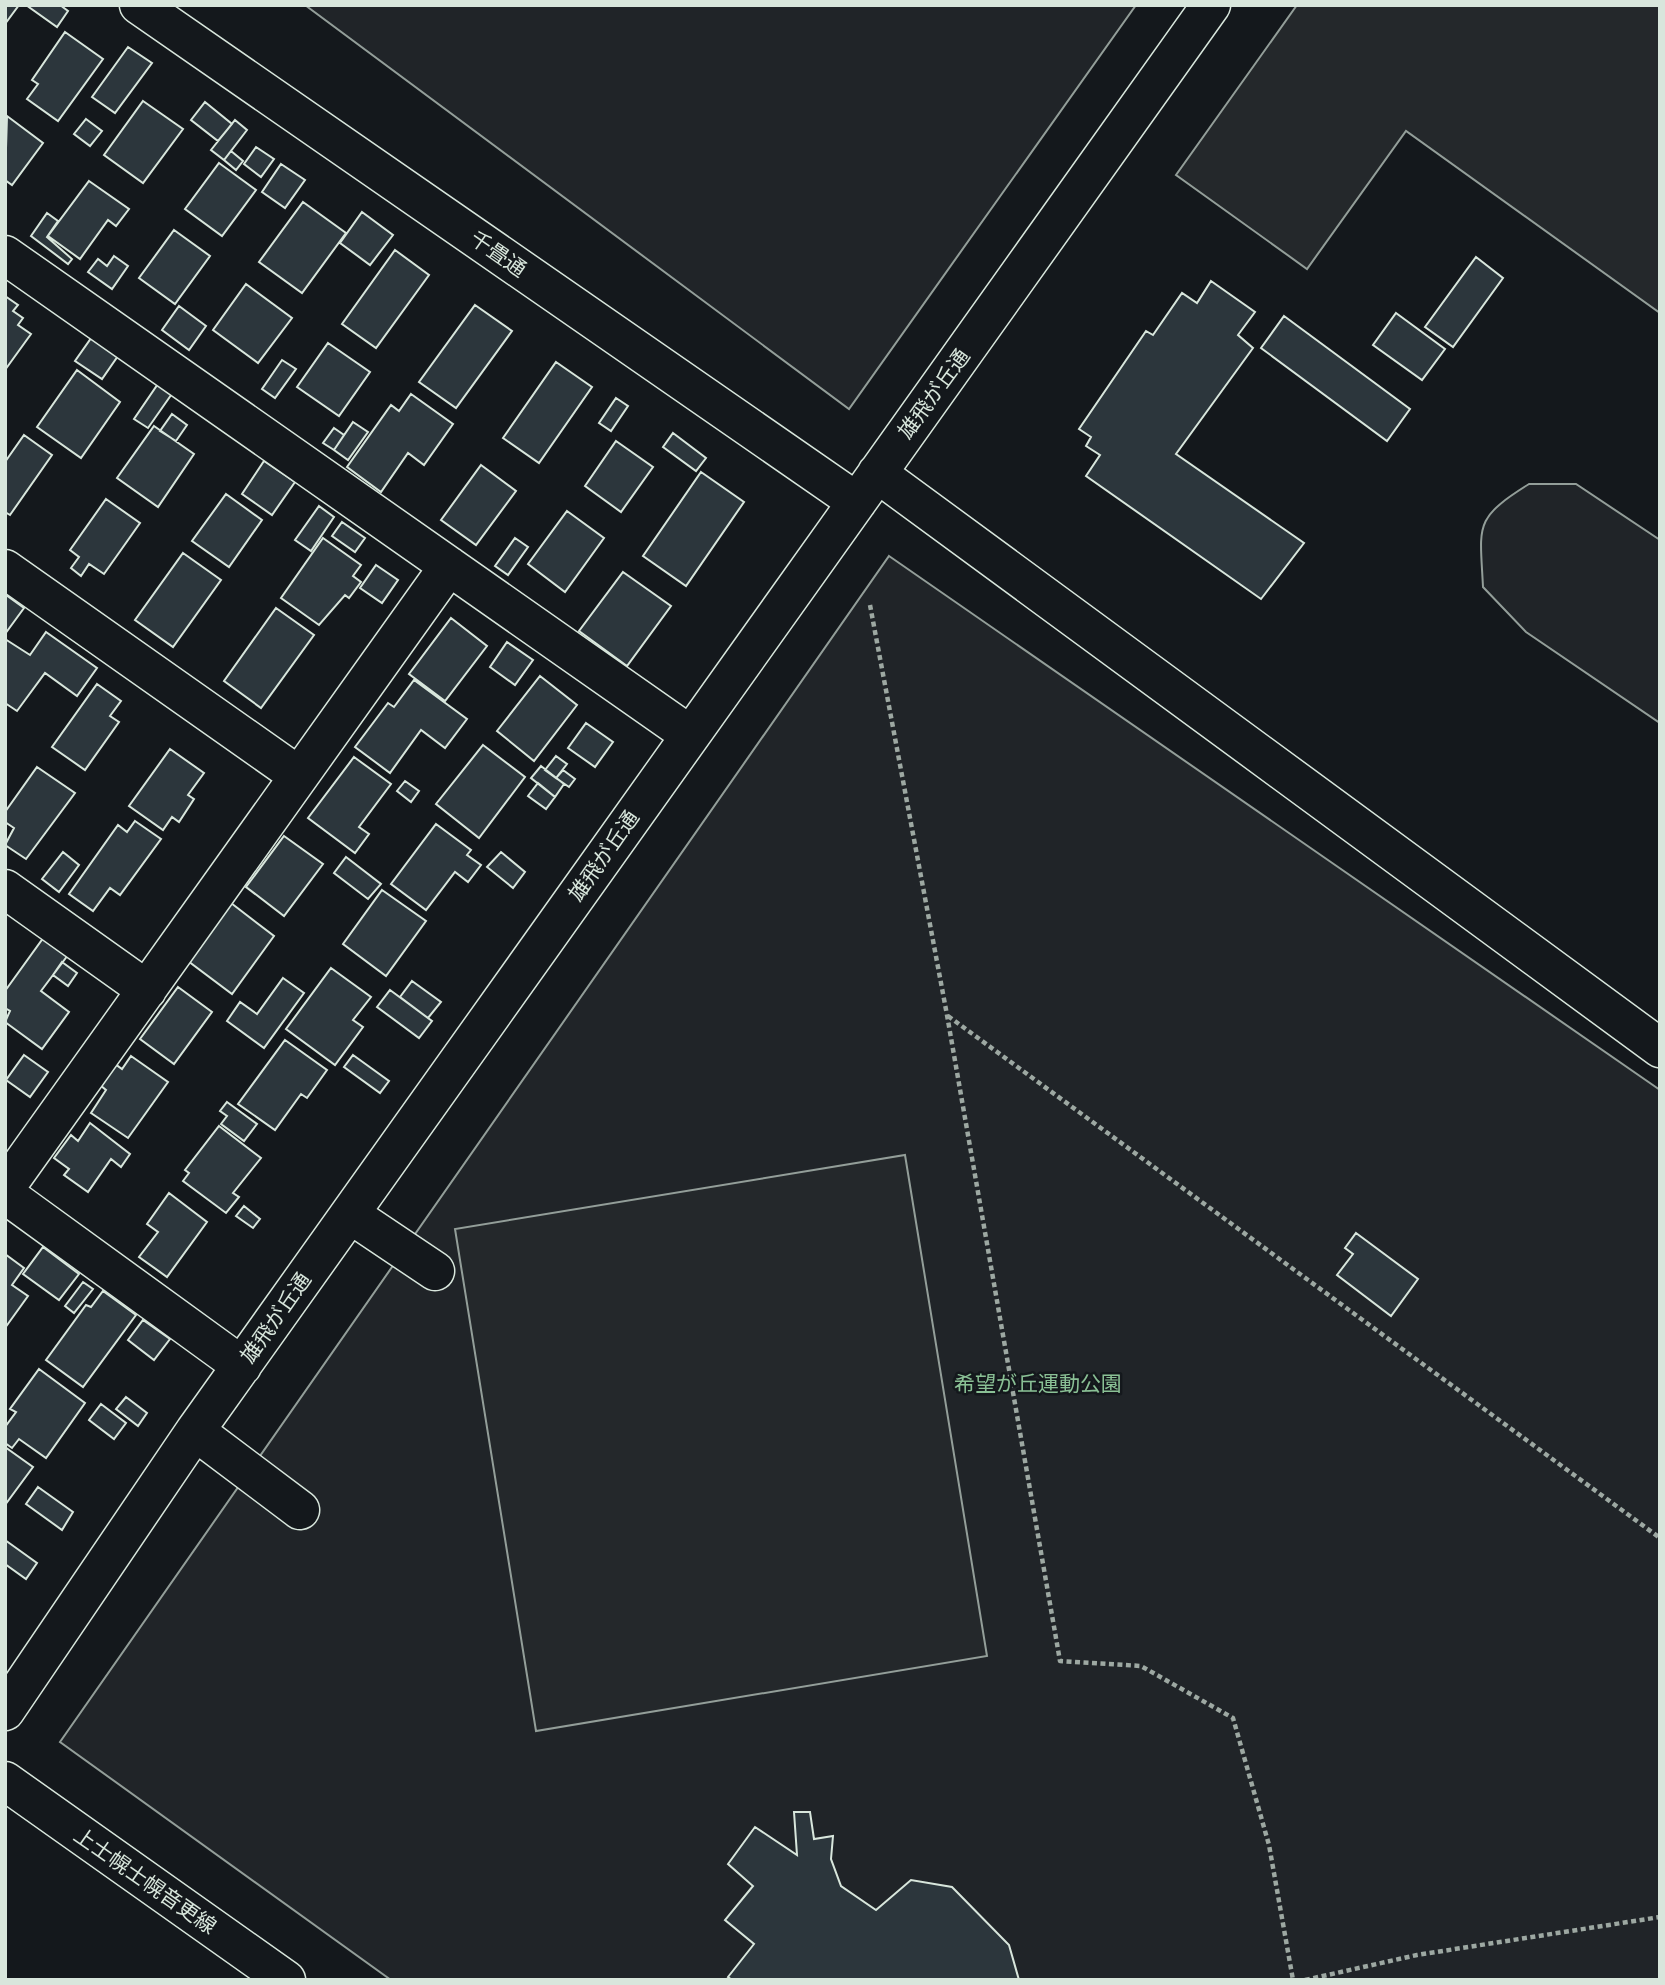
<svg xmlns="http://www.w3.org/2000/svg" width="1665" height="1985" font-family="'DM Sans','Noto Sans JP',sans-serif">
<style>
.green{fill:#202428;stroke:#939e99;stroke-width:2}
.parking{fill:#24282b;stroke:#939e99;stroke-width:2}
.building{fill:#2c363c;stroke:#d8e6dc;stroke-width:2}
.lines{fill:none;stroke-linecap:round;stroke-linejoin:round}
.minor-casing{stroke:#d8e6dc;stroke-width:41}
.major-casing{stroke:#d8e6dc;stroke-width:41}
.path{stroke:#9da8a2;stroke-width:4.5;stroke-dasharray:5 3.5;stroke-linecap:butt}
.minor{stroke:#14181c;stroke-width:38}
.major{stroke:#14181c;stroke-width:38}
.labels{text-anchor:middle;stroke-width:5;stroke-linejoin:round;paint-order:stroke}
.street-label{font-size:21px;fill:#d8e6dc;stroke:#14181c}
.park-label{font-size:21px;fill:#8ac095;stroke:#14181c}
</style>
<rect width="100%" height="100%" fill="#14181c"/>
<!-- green -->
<path class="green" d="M305,5H1136L849,409Z
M1529,484H1576L1660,540V723L1526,632L1483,587C1480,525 1473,519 1529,484Z
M889,556L1660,1090V1980H391L60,1742Z"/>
<!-- parking -->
<path class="parking" d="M1297,5H1660V313L1406,131L1307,269L1176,175Z
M905,1155L987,1656L536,1731L455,1229Z"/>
<!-- building -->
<path class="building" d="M5,5H19L5,24Z
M26,5H60L68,11L57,27Z
M65,32L103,59L58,121L27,99L38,84L32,80Z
M128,47L152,63L115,113L92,97Z
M143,101L183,129L143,183L104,155Z
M205,102L232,124L218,141L191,120Z
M7,116L43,143L12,185L5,180Z
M86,119L102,131L90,146L74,134Z
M235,120L247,130L224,160L211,150Z
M256,147L274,159L261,177L244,164Z
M231,151L243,161L236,170L224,160Z
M219,163L256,190L222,236L185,209Z
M281,164L305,180L285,208L262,192Z
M89,181L129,209L116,226L108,220L80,259L48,236Z
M303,202L346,233L302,293L259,262Z
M362,212L393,235L370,265L340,243Z
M47,213L58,221L47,237L72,259L68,264L31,236Z
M174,230L210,256L175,304L139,278Z
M395,250L429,275L376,348L342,324Z
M114,256L128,266L112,289L88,272L98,259L107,266Z
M1476,257L1503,278L1453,347L1425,327Z
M1211,281L1255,312L1238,335L1253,348L1176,454L1304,543L1261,599L1086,476L1100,455L1086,446L1091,437L1079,429L1146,331L1153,335L1182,293L1197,303Z
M246,284L292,318L258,363L213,330Z
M5,296L18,305L13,311L23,318L18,325L31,334L5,370Z
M475,305L512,331L456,408L419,382Z
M179,306L206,326L189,350L162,330Z
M1396,313L1445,349L1422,380L1373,345Z
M1284,316L1410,409L1387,441L1261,348Z
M94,334L120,353L102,379L75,361Z
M328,343L370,372L339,416L297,387Z
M282,360L296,369L275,398L262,389Z
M556,362L592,387L539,463L503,438Z
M77,370L120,402L81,458L37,427Z
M162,378L176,388L148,428L134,419Z
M411,394L453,424L424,465L408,453L381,492L347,467L391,405L399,411Z
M616,398L628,406L611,431L599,423Z
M172,414L187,425L176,441L160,431Z
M353,422L368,432L348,460L334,450Z
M154,426L194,454L158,507L117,478Z
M334,428L344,435L334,450L323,443Z
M673,433L706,458L696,471L663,447Z
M24,435L52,455L10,515L5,512V462Z
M616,441L653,467L621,512L585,486Z
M264,461L295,482L272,515L242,494Z
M481,465L516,491L476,545L441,520Z
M701,472L744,502L686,586L643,556Z
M226,494L262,520L229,567L192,541Z
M106,499L140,523L104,574L89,564L81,576L71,568L79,557L70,550Z
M319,506L334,517L311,551L295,540Z
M567,511L604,538L565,592L528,564Z
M342,522L365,538L355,552L332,536Z
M323,538L361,565L353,576L361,582L349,598L345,595L319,625L281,598Z
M515,538L528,547L508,575L495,566Z
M183,553L221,580L173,647L135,620Z
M376,565L398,580L382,603L360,588Z
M623,572L671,606L627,666L579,631Z
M6,595L24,608L5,634V595Z
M276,608L314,635L261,708L224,681Z
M451,618L487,646L445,701L409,674Z
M46,632L97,668L77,696L45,673L17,711L5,703V639L30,655Z
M507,642L533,660L515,685L490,667Z
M540,676L577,705L534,761L497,731Z
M414,680L467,719L445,748L421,730L390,773L355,747L388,703L394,707Z
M97,684L121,701L110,716L119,722L85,770L52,747Z
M586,723L613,742L595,767L568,748Z
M483,745L525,777L479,838L436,804Z
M170,749L204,773L188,795L194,799L179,822L172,817L163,830L129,806Z
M556,756L567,764L556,778L545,770Z
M354,757L391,784L359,827L369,834L355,853L308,818Z
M541,766L564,784L555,797L531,778Z
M37,767L75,793L26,859L5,845L14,828L5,822V812Z
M563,770L575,779L569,787L556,778Z
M405,781L419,791L411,802L397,791Z
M538,783L555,797L546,809L528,796Z
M135,821L161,839L120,895L110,888L93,911L69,894L118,825L127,832Z
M436,824L471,850L467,855L481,865L468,882L455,872L426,910L391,884Z
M284,836L323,864L284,916L246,887Z
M63,852L79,865L59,892L42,879Z
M501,852L525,872L513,888L487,867Z
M346,857L381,884L368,899L334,873Z
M382,890L426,921L386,976L343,944Z
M231,903L274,936L232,994L188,961Z
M44,937L68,955L41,991L69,1012L42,1049L5,1022L10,1011L5,1008V991Z
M62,962L77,973L68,986L53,975Z
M331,968L371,997L353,1020L363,1027L335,1065L286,1029Z
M283,978L304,993L264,1048L227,1021L240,1002L257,1014Z
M412,981L441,1002L428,1018L400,997Z
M178,987L212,1012L174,1064L140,1039Z
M390,990L432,1021L419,1038L377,1007Z
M285,1040L327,1070L307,1098L301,1094L275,1130L238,1104Z
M24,1055L48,1072L30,1097L6,1080Z
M353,1055L389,1081L380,1093L344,1067Z
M131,1056L168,1082L128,1138L91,1113L106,1090L100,1085L115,1064L122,1069Z
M227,1102L257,1124L244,1141L221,1124L227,1116L220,1111Z
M90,1123L130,1154L121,1167L111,1159L88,1192L64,1175L69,1169L54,1158L71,1135L78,1141Z
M219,1126L261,1158L233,1193L239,1197L226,1213L183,1181L189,1173L185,1170Z
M169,1193L207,1222L167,1277L139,1257L158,1232L147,1224Z
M244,1206L260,1219L253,1228L236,1216Z
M1356,1233L1418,1279L1391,1316L1337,1275L1353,1254L1345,1248Z
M43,1247L79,1274L59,1300L23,1274Z
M5,1254L24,1268L12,1285L28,1296L5,1328Z
M83,1282L93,1289L74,1313L65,1306Z
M103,1291L136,1315L83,1387L46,1360L86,1305L91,1307Z
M143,1320L170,1339L154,1360L128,1340Z
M39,1369L85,1403L46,1458L19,1439L12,1448L5,1443V1427L16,1412L10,1409Z
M126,1397L147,1413L138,1426L116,1409Z
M101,1404L126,1423L114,1439L89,1420Z
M5,1447L33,1467L5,1505Z
M38,1487L73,1512L62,1530L26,1504Z
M5,1540L37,1563L26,1579L5,1564Z
M794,1812H810L814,1839L833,1836L831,1859L841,1886L876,1910L911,1880L952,1887L1009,1945L1019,1980H732L728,1977L754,1944L725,1920L753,1886L728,1864L755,1827L797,1855Z"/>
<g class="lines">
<defs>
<path id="minor" d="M139,5L857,502
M5,255L690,735
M877,473L1660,1048
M5,569L299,776
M5,889L147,990
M5,1188L449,566
M5,1194L242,1366
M350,1214L435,1271
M195,1431L300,1510
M5,1711L195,1431L1211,5"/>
<path id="major" d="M5,1781L286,1980"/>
</defs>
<!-- minor casing -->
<use href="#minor" class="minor-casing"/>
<!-- major casing -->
<use href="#major" class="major-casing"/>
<!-- path -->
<path class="path" d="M870,605L947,1015L1060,1661L1141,1666L1233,1718L1269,1845L1293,1980
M948,1016L1660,1538
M1305,1980L1417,1955L1660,1917"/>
<!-- minor -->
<use href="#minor" class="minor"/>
<!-- major -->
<use href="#major" class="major"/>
</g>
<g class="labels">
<!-- street labels -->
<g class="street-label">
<text transform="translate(498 254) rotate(35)" y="7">千畳通</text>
<text transform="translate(934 394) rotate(-54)" y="7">雄飛が丘通</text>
<text transform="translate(604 856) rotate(-55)" y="7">雄飛が丘通</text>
<text transform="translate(276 1318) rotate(-55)" y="7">雄飛が丘通</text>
<text transform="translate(145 1881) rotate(35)" y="7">上士幌士幌音更線</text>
</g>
<!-- park labels -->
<g class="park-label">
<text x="1038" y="1391">希望が丘運動公園</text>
</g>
</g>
<!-- border -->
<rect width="1665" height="1985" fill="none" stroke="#d8e6dc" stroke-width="14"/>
</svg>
